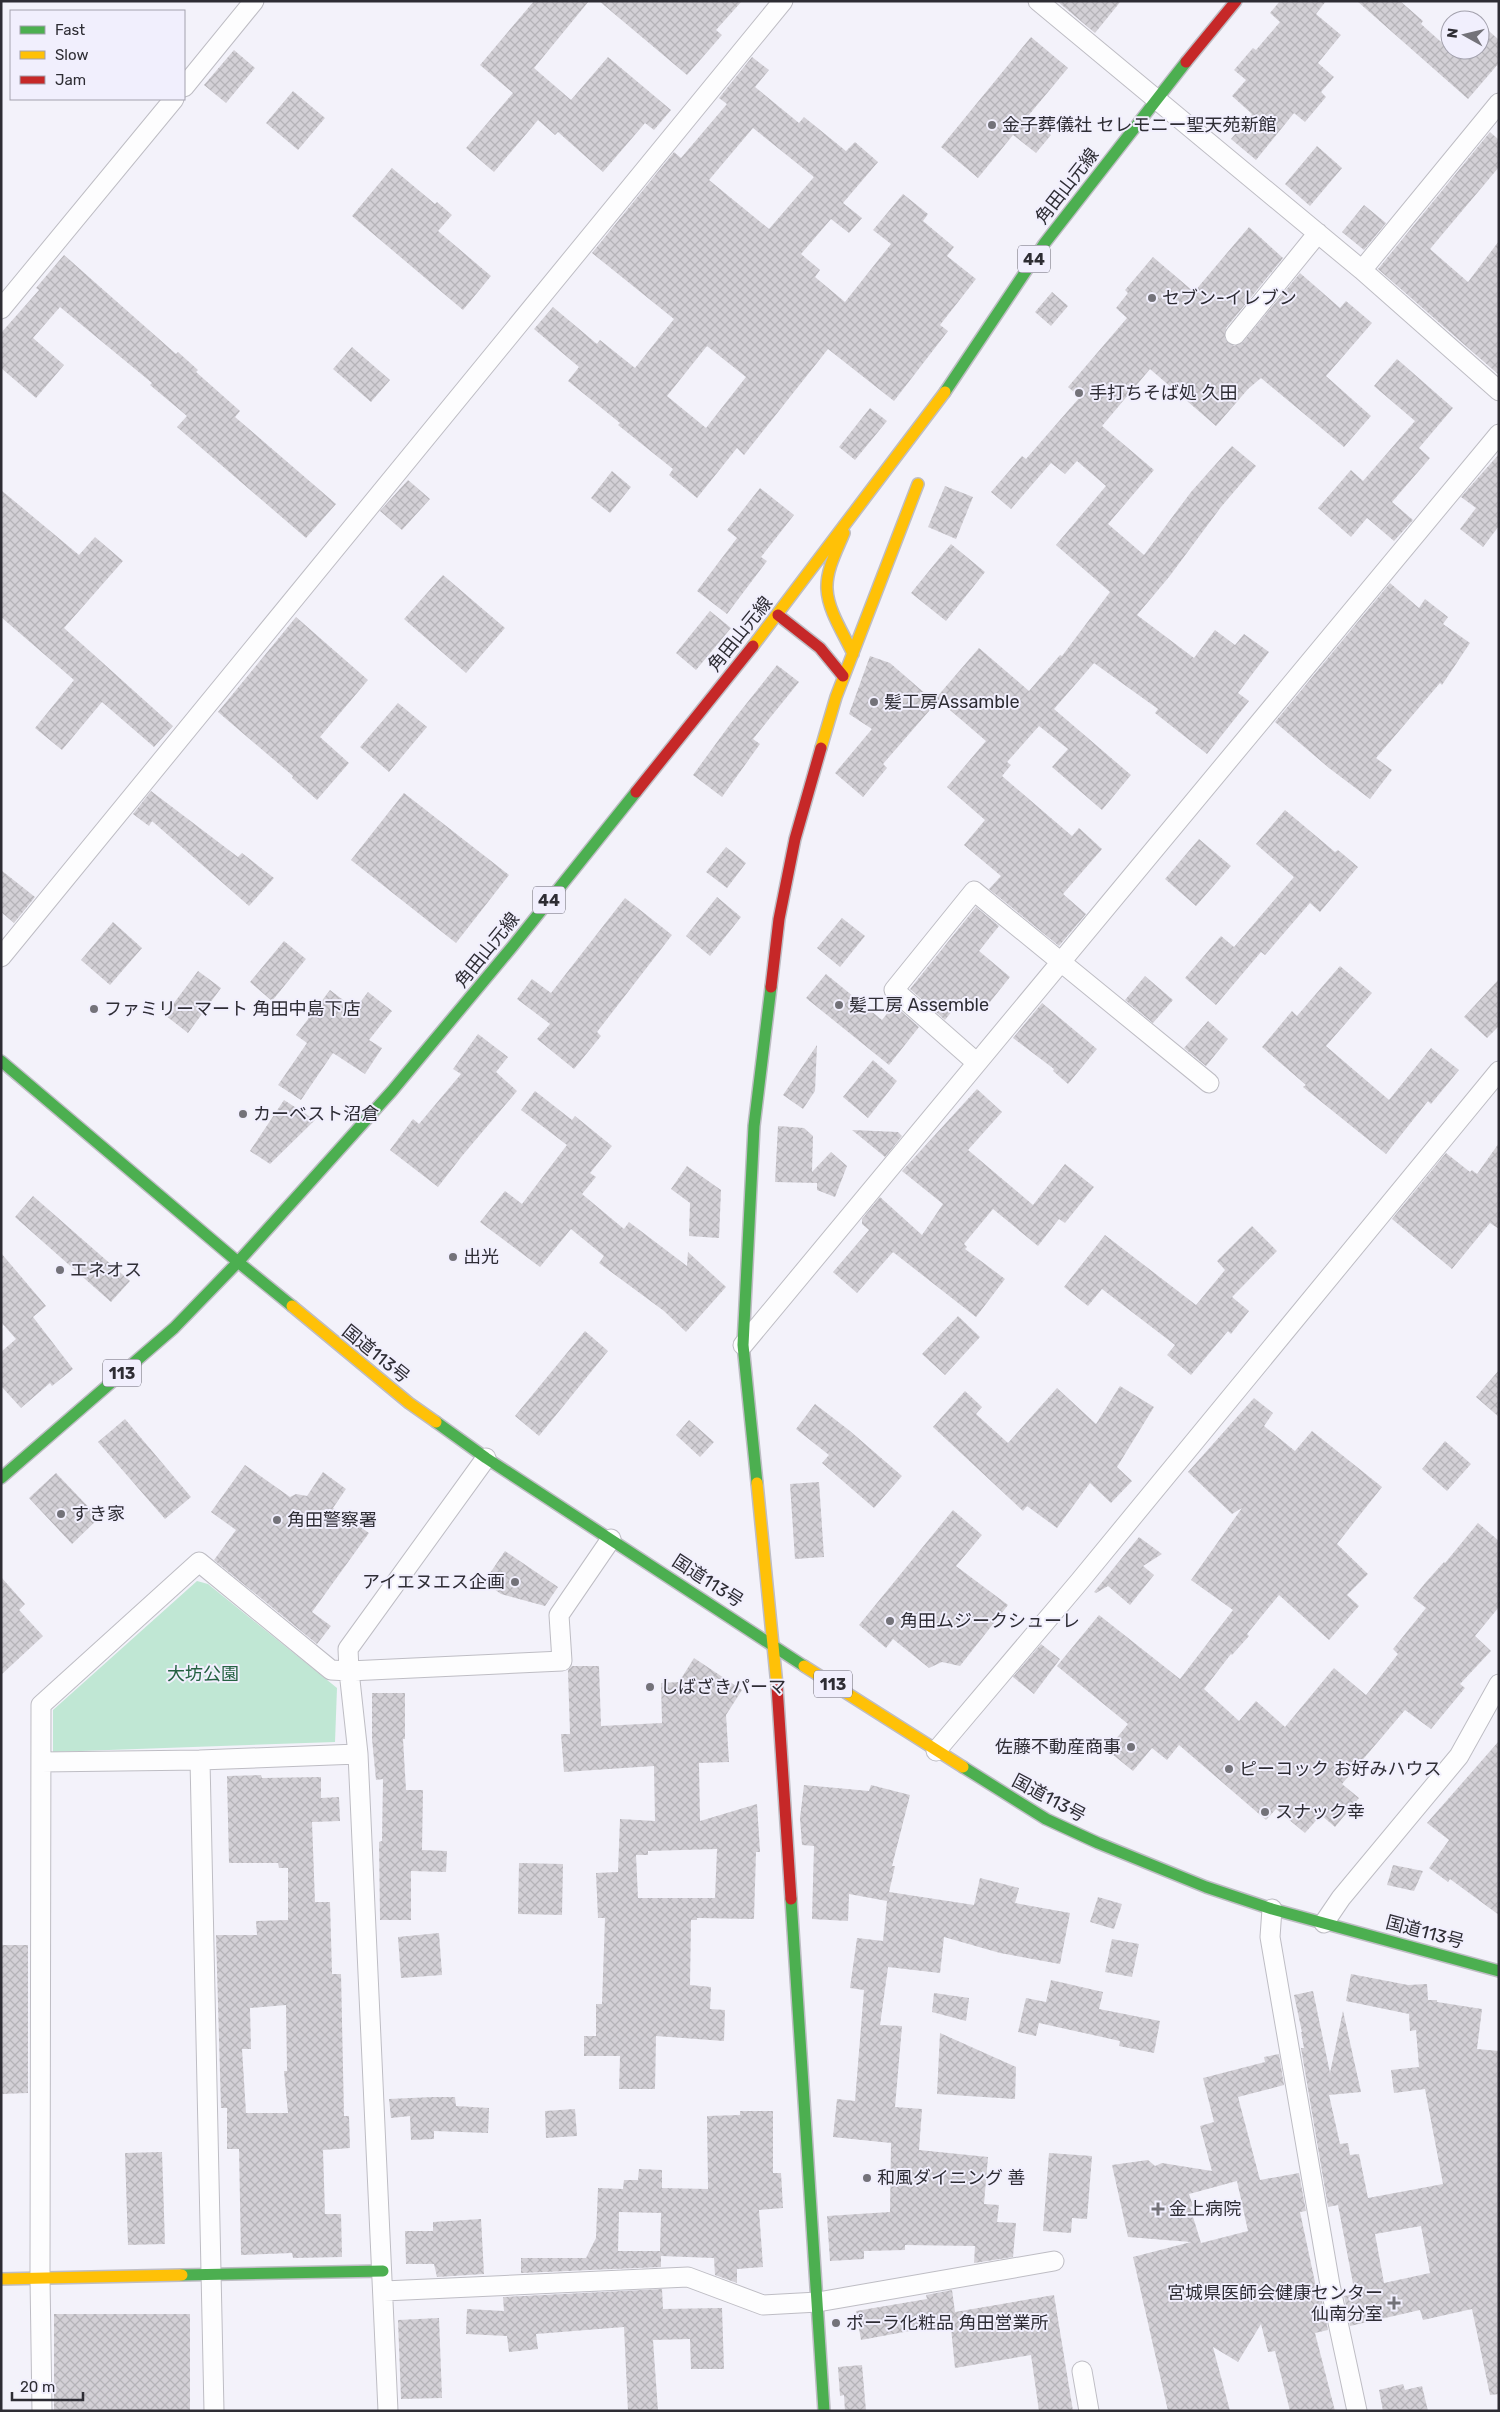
<svg xmlns="http://www.w3.org/2000/svg" width="1500" height="2412" font-family="Rubik,'Noto Sans JP',sans-serif">
<style>
.park{fill:#c0e7d4}
.building{fill:url(#building-cross-hatch);fill-rule:evenodd}
.lines{fill:none;stroke-linecap:round;stroke-linejoin:round}
.street-casing{stroke:#bebdc4;stroke-width:21}
.fast-casing{stroke:#bebdc4;stroke-width:14}
.slow-casing{stroke:#bebdc4;stroke-width:14}
.jam-casing{stroke:#bebdc4;stroke-width:14}
.street{stroke:#fdfdfe;stroke-width:19}
.fast{stroke:#4caf50;stroke-width:11}
.slow{stroke:#ffc107;stroke-width:11}
.jam{stroke:#c62828;stroke-width:11}
.poi-dot{fill:#737279;stroke:#f1effd;stroke-width:2}
.labels{text-anchor:middle;stroke-width:4;stroke-linejoin:round;paint-order:stroke}
.shield{fill:#f1effd;stroke:#686770;stroke-width:1}
.shield-label{font-size:16px;font-weight:bold;fill:#2e2d34}
.poi-label{font-size:18px;fill:#2e2d34;stroke:#f1effd;text-anchor:start}
.street-label{font-size:18px;fill:#2e2d34;stroke:#f1effd}
.park-label{font-size:18px;fill:#256142;stroke:#f1effd}
</style>
<defs>
<pattern id="building-cross-hatch" width="8" height="8" patternUnits="userSpaceOnUse" patternTransform="scale(1.25)"><rect width="8" height="8" fill="#d3d0d6"/><path d="M0 0l8 8M0 8l8-8" fill="none" stroke="#b5b3b8"/></pattern>
</defs>
<rect width="100%" height="100%" fill="#f3f2fa"/>
<!-- park -->
<path class="park" d="M197,1581L208,1584L337,1688L335,1742L53,1752V1710Z"/>
<!-- building -->
<path class="building" d="M534,1H589L534,68L571,100L608,57L671,110L654,130L645,123L603,172L558,132L555,135L538,120L494,172L466,148L513,93L480,65Z
M599,1H742L716,30L722,35L687,75Z
M1057,1H1121L1095,33Z
M1280,1H1326L1316,14L1341,35L1318,63L1334,77L1321,92L1326,97L1305,122L1294,113L1256,160L1231,139L1252,114L1232,96L1246,80L1234,70L1253,48L1256,50L1280,22L1270,13Z
M1357,1H1400L1423,21L1421,24L1450,50H1480V23L1499,40V63L1468,99Z
M1031,37L1068,68L1028,116L1051,135L1036,153L1013,135L978,178L941,147Z
M234,50L255,68L226,103L204,85Z
M752,57L769,70L755,87L799,123L804,117L846,151L855,142L878,162L843,203L862,218L849,233L831,219L801,254L820,270L815,277L845,302L891,244L873,230L903,194L928,214L923,221L954,247L947,256L976,279L940,325L948,331L894,401L828,349L744,455L737,448L697,498L669,475L673,469L618,425L620,423L568,381L579,367L534,329L553,307L597,344L600,340L635,368L674,319L592,253L674,152L681,158L727,104L719,98ZM753,128L814,177L769,229L709,180ZM707,346L746,377L706,428L667,396Z
M293,91L325,118L298,150L266,123Z
M1490,132L1499,140V167L1430,249L1468,282L1499,241V375L1378,269Z
M1317,146L1342,168L1310,206L1285,184Z
M392,168L435,204L437,202L452,215L438,231L491,276L463,310L352,216Z
M1364,205L1386,223L1364,250L1342,232Z
M1249,227L1283,258L1226,328L1225,339L1234,346L1243,342L1300,273L1340,308L1346,301L1372,323L1326,376L1371,416L1344,447L1261,378L1248,389L1216,426L1150,369L1102,426L1154,470L1108,524L1144,555L1191,492L1232,446L1256,466L1221,507L1169,577L1137,615L1194,658L1215,630L1235,645L1244,634L1269,652L1238,693L1249,701L1207,754L1155,713L1158,709L1094,663L1054,709L1131,775L1102,810L1052,767L1068,749L1039,726L1007,762L1011,765L1002,776L1072,836L1079,828L1102,849L1063,894L1086,914L1059,946L989,889L1001,876L964,845L985,820L947,787L986,741L936,698L979,648L1029,691L1060,655L1062,656L1110,592L1056,545L1106,486L1077,461L1065,474L1051,463L1011,509L991,492L1022,456L1026,459L1080,397L1068,387L1127,318L1116,308L1128,293L1125,290L1153,257L1194,292Z
M64,255L176,354L178,352L198,370L196,372L240,411L235,417L336,504L306,538L177,427L187,416L150,385L152,383L60,307L33,338L64,365L36,398L1,368V333L39,290L36,288Z
M1052,292L1068,306L1051,326L1035,312Z
M352,347L390,380L371,402L333,369Z
M1397,359L1453,408L1419,448L1430,458L1392,502L1413,520L1394,541L1367,518L1351,537L1318,508L1351,470L1363,481L1415,421L1374,386Z
M870,408L887,421L855,460L839,447Z
M1499,454V526L1483,547L1460,529L1476,508L1461,497Z
M612,471L631,487L610,513L591,498Z
M408,480L430,499L402,530L380,511Z
M945,486L973,497L956,539L928,527Z
M760,488L794,515L761,557L767,561L727,614L697,591L737,538L727,530Z
M1,490L79,555L95,537L123,561L64,628L173,726L154,747L102,702L62,750L35,728L74,680L1,617Z
M951,544L985,572L946,621L911,593Z
M443,575L505,628L466,673L404,619Z
M1390,583L1419,608L1425,599L1448,617L1443,624L1470,643L1442,685L1440,683L1376,758L1392,770L1370,799L1329,768L1275,722Z
M710,611L731,628L696,670L676,653Z
M296,617L368,680L320,737L349,763L317,800L292,778L293,776L218,712Z
M870,656L890,663L936,703L883,764L887,768L863,797L835,773L872,729L849,714Z
M777,665L799,682L753,739L760,744L722,797L693,775L731,723Z
M398,703L427,727L389,772L360,747Z
M151,791L238,857L242,853L274,878L249,906L152,821L149,826L133,814Z
M404,793L509,875L456,943L351,860Z
M1285,810L1335,852L1338,850L1358,867L1320,912L1310,903L1265,955L1261,952L1216,1005L1185,978L1221,936L1234,947L1294,877L1256,844Z
M1199,839L1231,866L1196,906L1165,879Z
M726,847L746,863L727,888L706,872Z
M1,870L35,897L14,923L1,912Z
M717,897L741,917L710,956L686,936Z
M625,898L672,935L597,1032L601,1036L574,1069L537,1039L550,1024L517,999L532,979L551,993Z
M976,907L999,926L979,951L1010,977L982,1012L963,997L945,1020L910,989Z
M842,918L865,936L840,967L817,948Z
M113,922L142,948L110,985L81,960Z
M284,941L306,959L272,1001L250,982Z
M1340,966L1372,993L1326,1046L1389,1100L1431,1048L1459,1070L1431,1104L1428,1101L1386,1154L1303,1087L1306,1085L1262,1047L1292,1011L1297,1016Z
M198,971L221,988L188,1033L165,1015Z
M826,974L882,1020L894,1005L919,1027L889,1065L806,998Z
M1145,976L1173,1000L1153,1023L1125,1000Z
M1499,979V1026L1487,1038L1464,1017Z
M330,990L355,1009L368,992L392,1011L369,1040L382,1048L365,1074L333,1053L301,1100L278,1085L307,1043L296,1035Z
M1042,1003L1097,1049L1068,1084L1053,1071L1054,1069L1013,1038Z
M1208,1021L1228,1039L1206,1066L1184,1048Z
M478,1034L508,1057L496,1072L517,1091L462,1156L438,1187L390,1150L413,1119L419,1124L461,1074L453,1069Z
M817,1045L815,1091L803,1109L783,1095Z
M873,1060L897,1081L868,1118L843,1097Z
M977,1089L1002,1112L968,1150L1033,1205L1065,1164L1094,1187L1065,1223L1059,1219L1038,1246L993,1209L964,1244L967,1247L965,1249L1005,1279L976,1317L893,1252L857,1293L833,1272L869,1230L862,1224V1219L880,1197L922,1235L943,1204L902,1171Z
M535,1091L572,1120L575,1116L612,1146L590,1173L596,1177L582,1194L624,1229L629,1222L687,1266L688,1252L726,1287L686,1332L664,1311L599,1263L604,1256L571,1229L540,1267L480,1222L505,1191L522,1204L567,1145L521,1110Z
M284,1100L315,1120L270,1164L250,1151Z
M778,1126L804,1128L813,1136L812,1172L831,1152L847,1166L835,1197L817,1190V1183L775,1182Z
M852,1130L898,1132L902,1136L885,1157Z
M1499,1143V1229L1490,1223L1452,1269L1392,1219L1446,1153L1470,1172L1472,1170L1477,1174Z
M687,1166L721,1190L719,1238L689,1236L690,1203L671,1189Z
M33,1196L130,1281L111,1302L15,1217Z
M1252,1226L1277,1251L1232,1297L1249,1311L1231,1334L1228,1331L1191,1375L1167,1355L1175,1345L1102,1289L1088,1306L1064,1287L1105,1235L1196,1305L1225,1270L1217,1261Z
M1,1253L46,1306L33,1317L73,1369L52,1386L50,1383L21,1408L1,1386V1352L16,1339L1,1322Z
M958,1316L980,1337L945,1375L922,1354Z
M585,1331L608,1351L539,1436L515,1416Z
M1499,1370V1417L1476,1397Z
M1120,1386L1154,1407L1117,1467L1132,1481L1111,1503L1090,1483L1057,1528L1027,1506L1023,1511L933,1427L965,1391L982,1407L976,1414L1008,1443L1057,1388L1096,1424Z
M1254,1398L1273,1413L1264,1426L1295,1451L1312,1431L1382,1487L1337,1544L1368,1574L1347,1595L1359,1606L1329,1640L1279,1595L1247,1634L1249,1636L1232,1655L1231,1654L1204,1689L1239,1721L1256,1701L1285,1727L1334,1668L1366,1695L1398,1654L1393,1649L1426,1608L1413,1598L1426,1582L1444,1562L1445,1563L1478,1523L1499,1541V1607L1475,1636L1491,1651L1460,1684L1465,1688L1431,1729L1405,1710L1342,1784L1359,1798L1335,1827L1321,1815L1305,1833L1276,1809L1266,1820L1179,1745L1167,1760L1152,1748L1133,1771L1107,1750L1128,1724L1057,1666L1099,1615L1180,1679L1233,1610L1191,1580L1242,1508L1232,1514L1188,1472Z
M815,1404L850,1431L902,1476L874,1508L822,1463L829,1455L796,1429Z
M125,1419L191,1497L165,1519L98,1442Z
M689,1420L714,1442L700,1457L676,1435Z
M1445,1441L1471,1464L1447,1491L1422,1469Z
M245,1465L290,1497L296,1494L307,1496L323,1472L346,1489L333,1508L369,1533L312,1612L331,1626L317,1644L214,1560L236,1530L211,1512Z
M56,1473L99,1518L72,1544L29,1498Z
M819,1482L824,1557L795,1559L790,1484Z
M953,1510L982,1535L956,1566L1008,1605L960,1666L942,1662L929,1668L893,1639L886,1648L859,1625Z
M1139,1537L1162,1554L1143,1566L1154,1575L1130,1605L1108,1586L1096,1593L1094,1592Z
M505,1551L558,1587L545,1606L501,1594L484,1582Z
M1,1577L25,1604L19,1610L43,1636L1,1675Z
M1041,1644L1060,1659L1034,1694L1013,1677Z
M694,1658L742,1690L726,1715L729,1762L699,1763L700,1821L757,1804L760,1852H756L754,1919L697,1918V1920H691L690,1985L711,1987L710,2009L725,2010L724,2041L656,2036L655,2089H619L620,2056H584V2036H596V2004H602L605,1918H598L596,1873L618,1872L620,1819L655,1821L654,1766L564,1772L561,1734H570L568,1670L572,1666H599L601,1726L662,1723L661,1683L679,1682ZM717,1849L715,1898H638L636,1855H648V1851Z
M372,1693H405V1739H403L406,1790H423L422,1850L447,1851L446,1872L411,1871V1920H380L379,1842L382,1841L383,1779L376,1780L372,1739Z
M1499,1741V1915L1450,1879L1448,1882L1429,1868L1449,1840L1427,1823Z
M261,1775L262,1778L321,1777V1798L339,1797L340,1821L312,1822L315,1902H330L332,1974H341L344,2116H349L350,2148L323,2150L325,2214H341L342,2257L293,2258L292,2253L241,2255L239,2149H227V2108H221L216,1935H257L256,1921L288,1920V1868H279L278,1863H229L227,1776ZM286,2005L287,2071H284L288,2113H246L242,2049H251L250,2008Z
M804,1785L869,1791L871,1785L910,1795L892,1866H895L889,1892L974,1905L980,1878L1019,1888L1015,1903L1070,1913L1060,1964L1000,1953L944,1937L940,1973L888,1967L880,2025L902,2026L895,2107L922,2109L919,2150L988,2157L984,2204L999,2205L997,2222L1016,2223L1013,2257L974,2263L975,2246L905,2245V2250L864,2251V2259L830,2261L827,2216L890,2212L891,2143L833,2137L837,2099L855,2101L864,1990L850,1988L857,1938L883,1941L887,1901L849,1894L848,1921L812,1919L814,1846L802,1845L800,1818Z
M519,1863L563,1864L562,1915L518,1914Z
M1393,1865L1423,1871L1414,1891L1387,1885Z
M1098,1897L1122,1904L1114,1929L1090,1922Z
M439,1933L442,1975L401,1978L398,1937Z
M1112,1939L1139,1944L1132,1977L1105,1972Z
M1,1945H28V2093L1,2094Z
M1351,1974L1408,1985L1427,1984L1428,2000H1437V2002L1482,2009L1477,2049L1499,2051V2394L1490,2395L1472,2309L1423,2320L1420,2310L1350,2326L1344,2296L1355,2294L1338,2205L1328,2207L1301,2048H1304L1301,2032H1302L1294,1995L1313,1991L1330,2073L1343,2011L1361,2092L1329,2095L1340,2144L1348,2143L1350,2155L1359,2154L1368,2198L1443,2184L1425,2089L1394,2093L1391,2070L1419,2067L1416,2030L1410,2031L1409,2014L1346,2001ZM1421,2226L1430,2273L1384,2283L1375,2234Z
M1051,1980L1103,1992L1099,2009L1160,2021L1154,2053L1119,2046L1120,2041L1039,2023L1036,2036L1018,2032L1026,1998L1046,2002Z
M934,1993L969,1998L966,2021L932,2012Z
M940,2033L1016,2067L1015,2099L937,2094Z
M1279,2054L1284,2085L1238,2097L1260,2180L1299,2173L1306,2211L1300,2212L1319,2301H1322L1328,2330L1315,2333L1335,2411H1290L1275,2351L1268,2352L1261,2324L1238,2362L1213,2347L1230,2411H1168L1133,2257L1191,2242L1128,2237L1112,2165L1148,2160L1155,2166L1162,2163L1212,2171L1200,2126L1214,2122L1203,2078L1265,2062L1264,2057ZM1237,2181L1248,2231L1201,2243L1190,2207L1193,2206L1189,2194Z
M433,2097H455L456,2106L489,2108L488,2133L434,2131V2139L411,2140L410,2116L391,2118L389,2099Z
M575,2109L577,2136L546,2138L545,2111Z
M740,2111H773V2173H781L783,2208L759,2210L763,2267L737,2269V2283L715,2275L714,2258L661,2256V2267L521,2273V2258H586L596,2238L598,2188L623,2189L624,2180H638L639,2169L662,2170V2188L708,2189L707,2116L740,2115ZM619,2212L661,2213L660,2251H618Z
M162,2152L165,2244L128,2245L125,2153Z
M1049,2153L1092,2156L1087,2219L1072,2218L1071,2233L1043,2231Z
M481,2219L484,2274L437,2277L434,2264H406L405,2231H433V2222Z
M662,2289L663,2309L722,2308L724,2369H691L690,2339L653,2340L658,2411H628L624,2327L536,2334L538,2349L509,2352L507,2336L466,2334L467,2309L504,2311L503,2297Z
M952,2290L955,2312L1054,2295L1073,2411H1039L1031,2355L955,2368L951,2328L931,2331V2327L861,2340L856,2311L927,2299L926,2295Z
M54,2314H190V2411H54Z
M439,2318L442,2398L401,2399L398,2320Z
M862,2365L866,2411H845L844,2395L840,2396L838,2367Z
M1403,2384L1405,2390L1422,2386L1428,2411H1383L1379,2390Z"/>
<g class="lines">
<defs>
<path id="street" d="M1038,1L1362,270L1499,391
M184,87L254,1
M1362,270L1499,103
M1,309L174,99
M1235,335L1318,233
M1,957L783,1
M977,1063L894,990L974,891L1209,1083
M743,1345L1499,434
M936,1751L1079,1582L1499,1071
M41,1762L200,1760
M1272,1909L1270,1937L1330,2285L1357,2411
M1324,1923L1341,1898L1459,1756L1499,1684
M384,2291L688,2277L763,2305L818,2302L1054,2261
M1082,2371L1089,2411
M42,2411L40,2278L41,1705L199,1562L331,1670L349,1671L348,1649L486,1458
M214,2411L200,1760L358,1754
M388,2411L358,1754L349,1671L562,1661L559,1615L611,1539"/>
<path id="fast" d="M945,392L1044,244L1186,62
M1,1061L238,1262
M238,1262L392,1091L512,947L636,792
M436,1422L486,1458L804,1666
M1,1478L174,1328L238,1262L292,1306
M757,1483L743,1345L754,1126L771,987
M963,1767L1046,1819L1098,1843L1206,1887L1272,1909L1499,1971
M791,1899L824,2411
M182,2275L383,2271"/>
<path id="slow" d="M844,533C837,550 826,570 827,589C828,611 844,634 853,654
M753,646L945,392
M821,748L836,697L918,484
M292,1306L409,1403L436,1422
M757,1483L777,1686
M804,1666L963,1767
M1,2279L182,2275"/>
<path id="jam" d="M1186,62L1236,1
M778,615L820,648L843,676
M636,792L753,646
M771,987L779,919L795,839L821,748
M777,1686L791,1899"/>
</defs>
<!-- street casing -->
<use href="#street" class="street-casing"/>
<!-- fast casing -->
<use href="#fast" class="fast-casing"/>
<!-- slow casing -->
<use href="#slow" class="slow-casing"/>
<!-- jam casing -->
<use href="#jam" class="jam-casing"/>
<!-- street -->
<use href="#street" class="street"/>
<!-- fast -->
<use href="#fast" class="fast"/>
<!-- slow -->
<use href="#slow" class="slow"/>
<!-- jam -->
<use href="#jam" class="jam"/>
</g>
<!-- markers -->
<g class="poi-dot">
<circle cx="992" cy="125" r="5"/>
<circle cx="1152" cy="298" r="5"/>
<circle cx="1079" cy="393" r="5"/>
<circle cx="874" cy="702" r="5"/>
<circle cx="839" cy="1005" r="5"/>
<circle cx="94" cy="1009" r="5"/>
<circle cx="243" cy="1114" r="5"/>
<circle cx="453" cy="1257" r="5"/>
<circle cx="60" cy="1270" r="5"/>
<circle cx="61" cy="1514" r="5"/>
<circle cx="277" cy="1520" r="5"/>
<circle cx="515" cy="1582" r="5"/>
<circle cx="890" cy="1621" r="5"/>
<circle cx="650" cy="1687" r="5"/>
<circle cx="1131" cy="1747" r="5"/>
<circle cx="1229" cy="1769" r="5"/>
<circle cx="1265" cy="1812" r="5"/>
<circle cx="867" cy="2178" r="5"/>
<path d="M1155.5 2201.5h5v5h5v5h-5v5h-5v-5h-5v-5h5z"/>
<path d="M1391.5 2295.5h5v5h5v5h-5v5h-5v-5h-5v-5h5z"/>
<circle cx="836" cy="2323" r="5"/>
</g>
<g class="labels">
<!-- shield labels -->
<g class="shield">
<rect x="1018" y="245.5" width="32" height="27" rx="4"/>
<rect x="533" y="886.5" width="32" height="27" rx="4"/>
<rect x="103" y="1359.5" width="38" height="27" rx="4"/>
<rect x="814" y="1670.5" width="38" height="27" rx="4"/>
</g>
<g class="shield-label">
<text x="1034" y="265">44</text>
<text x="549" y="906">44</text>
<text x="122" y="1379">113</text>
<text x="833" y="1690">113</text>
</g>
<!-- poi labels -->
<g class="poi-label">
<text x="1002" y="131">金子葬儀社 セレモニー聖天苑新館</text>
<text x="1162" y="304">セブン-イレブン</text>
<text x="1089" y="399">手打ちそば処 久田</text>
<text x="884" y="708">髪工房Assamble</text>
<text x="849" y="1011">髪工房 Assemble</text>
<text x="104" y="1015">ファミリーマート 角田中島下店</text>
<text x="253" y="1120">カーベスト沼倉</text>
<text x="463" y="1263">出光</text>
<text x="70" y="1276">エネオス</text>
<text x="71" y="1520">すき家</text>
<text x="287" y="1526">角田警察署</text>
<text x="505" y="1588" text-anchor="end">アイエヌエス企画</text>
<text x="900" y="1627">角田ムジークシューレ</text>
<text x="660" y="1693">しばざきパーマ</text>
<text x="1121" y="1753" text-anchor="end">佐藤不動産商事</text>
<text x="1239" y="1775">ピーコック お好みハウス</text>
<text x="1275" y="1818">スナック幸</text>
<text x="877" y="2184">和風ダイニング 善</text>
<text x="1169" y="2215">金上病院</text>
<text x="1383" y="2299" text-anchor="end">宮城県医師会健康センター<tspan x="1383" dy="21">仙南分室</tspan></text>
<text x="846" y="2329">ポーラ化粧品 角田営業所</text>
</g>
<!-- street labels -->
<g class="street-label">
<text transform="translate(1067 186) rotate(-52)" y="6">角田山元線</text>
<text transform="translate(740 634) rotate(-51)" y="6">角田山元線</text>
<text transform="translate(487 950) rotate(-51)" y="6">角田山元線</text>
<text transform="translate(376 1354) rotate(39)" y="6">国道113号</text>
<text transform="translate(708 1581) rotate(33)" y="6">国道113号</text>
<text transform="translate(1049 1798) rotate(28)" y="6">国道113号</text>
<text transform="translate(1425 1932) rotate(15)" y="6">国道113号</text>
</g>
<!-- park labels -->
<g class="park-label">
<text x="203" y="1680">大坊公園</text>
</g>
</g>
<!-- border -->
<rect width="1500" height="2412" fill="none" stroke="#2e2d34" stroke-width="5"/>
<!-- legend -->
<rect x="10" y="10" width="175" height="90" fill="#f1effd" stroke="#a3a1ad"/>
<rect x="20" y="26" width="25" height="8" fill="#4caf50" stroke="#a3a1ad"/>
<text x="55" y="35" font-size="15" fill="#2e2d34">Fast</text>
<rect x="20" y="51" width="25" height="8" fill="#ffc107" stroke="#a3a1ad"/>
<text x="55" y="60" font-size="15" fill="#2e2d34">Slow</text>
<rect x="20" y="76" width="25" height="8" fill="#c62828" stroke="#a3a1ad"/>
<text x="55" y="85" font-size="15" fill="#2e2d34">Jam</text>
<!-- north arrow -->
<g transform="translate(1465 35) rotate(278)"><circle r="24" fill="#f1effd" stroke="#a3a1ad"/>
<path d="M0-4L9 19L0 12L-9 19Z" fill="#737279"/>
<text y="-8" font-size="14" font-weight="bold" text-anchor="middle" fill="#2e2d34">N</text>
</g>
<!-- scale -->
<path d="M12 2392v8h71v-8" fill="none" stroke="#2e2d34" stroke-width="2.5"/>
<text x="20" y="2392" font-size="15" fill="#2e2d34" stroke="#f1effd" stroke-width="4" paint-order="stroke">20 m</text>
</svg>
